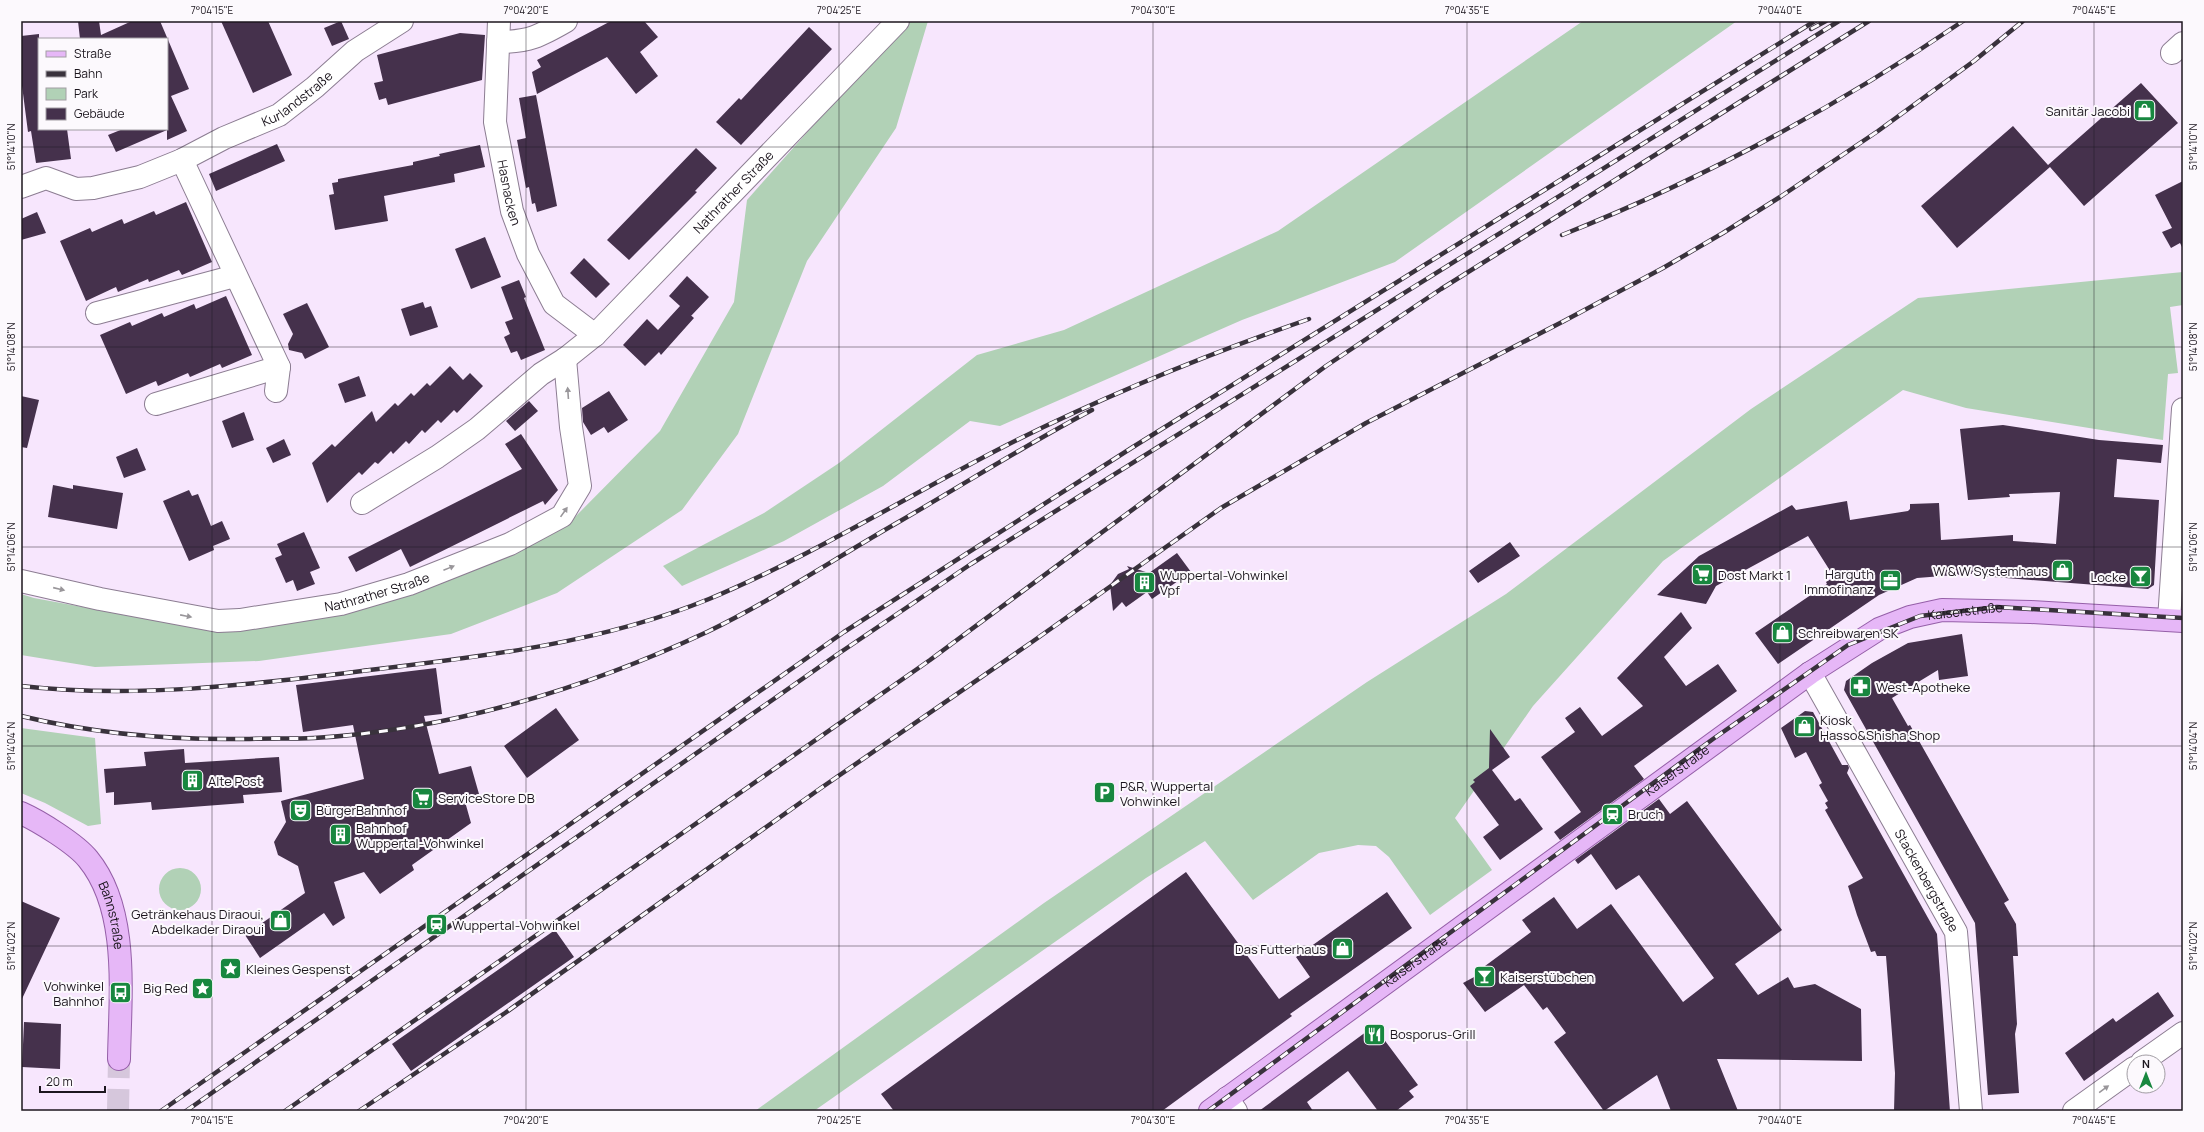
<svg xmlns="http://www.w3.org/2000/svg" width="2204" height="1132" font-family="Manrope,sans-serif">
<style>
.green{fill:#b1d1b6}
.building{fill:#45314c}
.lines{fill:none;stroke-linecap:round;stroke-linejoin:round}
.major-tunnel{stroke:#d6c7dc;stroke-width:22;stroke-dasharray:22 11;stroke-linecap:butt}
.minor-casing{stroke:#8c7d92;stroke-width:24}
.major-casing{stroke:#955fa8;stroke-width:24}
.minor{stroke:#fff;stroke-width:22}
.major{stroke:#e6b7f7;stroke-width:22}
.rail-casing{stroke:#39323c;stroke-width:4.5}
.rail{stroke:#fcf9fd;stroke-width:3;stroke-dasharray:9;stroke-linecap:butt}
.oneway{fill:#99969a}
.ticks{fill:none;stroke:#1c161e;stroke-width:1;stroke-opacity:0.45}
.labels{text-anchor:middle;stroke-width:4;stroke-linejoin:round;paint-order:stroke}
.street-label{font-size:13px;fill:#1c161e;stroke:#fcf9fd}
.poi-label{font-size:13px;fill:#1c161e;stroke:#fcf9fd;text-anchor:start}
.neatline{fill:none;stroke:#1c161e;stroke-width:1.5}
.ticks-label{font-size:10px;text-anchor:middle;fill:#1c161e}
</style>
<rect width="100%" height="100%" fill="#f7e6fd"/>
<!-- green -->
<path class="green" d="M906,21H928L896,128L807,261L738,434L682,510L557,593L451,634L259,661L95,667L21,655V594L34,598L115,613L200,626L269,625L361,610L511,550L575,517L660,431L734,302L747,200Z
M1583,21H1737L1395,262L1242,320L1000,426L970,421L883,486L784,541L682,586L663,566L764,513L839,463L977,355L1064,330L1278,231Z
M2183,272V305L2170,307L2178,373L2168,374L2163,440L1966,408L1903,390L1663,561L1533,706L1455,818L1492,870L1430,915L1389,857L1376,846L1358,845L1319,853L1253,900L1205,841L1146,878L814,1111H755L1044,903L1367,682L1506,594L1751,409L1918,298Z
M21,728L95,738L101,824L88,826L45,803L21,793Z
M159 889a21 21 0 1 1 42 0a21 21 0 1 1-42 0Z"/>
<!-- building -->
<path class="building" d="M78,21H99L101,35L132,21H160L189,89L171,96L187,131L167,140V130L116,152L108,135L123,129H167V39H80Z
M221,21H268L292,75L253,93Z
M341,21L349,39L332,46L324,28Z
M611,21H644L658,37L640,52L658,76L636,94L607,57L537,94L532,72L541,67L537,60Z
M809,27L832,49L741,145L716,122L739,98L741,100Z
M460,33L485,35L482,80L388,105L386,98L379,100L374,83L383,81L377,55Z
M39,34V129H67L71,159L36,163L31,131L28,132L21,78V36Z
M2141,83L2178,123L2084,206L2050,167L1957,248L1921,206L2013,126L2048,165Z
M536,95L557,206L537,212L535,203L532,204L529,187L526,188L517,140L526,138L519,98Z
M277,144L285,161L216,191L209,174Z
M480,145L485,167L454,174L455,182L384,196L388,221L335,230L329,195L334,194L332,183L338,182V179L413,165V162L440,156L439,154Z
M696,148L717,168L695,191L697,192L629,260L607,240Z
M2183,181V249L2180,243L2171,248L2162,232L2172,228L2155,195Z
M186,202L212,262L182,275L179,270L149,282L148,279L118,292L116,287L86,301L60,241L90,228L92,232L122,219L124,224L154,211L156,215Z
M37,212L46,233L21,240V219Z
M485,237L501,277L471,289L455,249Z
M584,258L610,284L596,298L570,273Z
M687,276L709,297L691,316L669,296Z
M519,280L526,297L524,298L545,350L521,360L517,351L511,353L504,337L510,334L505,322L513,319L501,287Z
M226,296L252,355L222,368L220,364L190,377L188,373L158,386L156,381L126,394L100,335L130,322L132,326L162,313L164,317L194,304L196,309Z
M423,302L425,308L431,306L438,327L410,336L401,309Z
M307,303L329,347L305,359L302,353L289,350L288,344L293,334L283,314Z
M680,306L694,318L661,355L659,352L645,366L623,345L647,319L658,330Z
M450,366L463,380L470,373L483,386L457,413L454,410L441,423L438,420L425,433L422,430L409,444L406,441L393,454L391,451L378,464L375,462L362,475L359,472L327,503L312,463L332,444L335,447L372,411L376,422L395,403L398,406L411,393L414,396L427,383L430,386Z
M359,376L366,396L345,403L338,384Z
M609,391L628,420L608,433L604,427L591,435L583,422L582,408Z
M21,396L39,400L27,448L21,447Z
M529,401L538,411L515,431L506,421Z
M244,412L254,440L232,448L222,421Z
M2003,425L2099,440L2163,445L2161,463L2117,459L2114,497L2159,500L2154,585L2148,589L1981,576V573L1917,578L1879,595L1778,664L1755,633L1827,584L1826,582L1834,577L1808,536L1716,586L1706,604L1657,595L1699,556L1792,505L1796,510L1847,501L1850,520L1908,511L1910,509V504L1939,503L1941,540L2013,535V541L2056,544L2060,492L2009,494L2010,497L1968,500L1960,429Z
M521,434L558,490L545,505L543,501L410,567L401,549L356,572L348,557L522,469L505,444Z
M284,439L291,455L273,463L266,448Z
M137,448L146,470L124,478L116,457Z
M53,485L73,489V485L123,493L117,529L48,517Z
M189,490L192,496L198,494L211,526L222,521L230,539L213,546L214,550L189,561L163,501Z
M304,532L320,568L310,572L315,584L297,591L293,580L286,583L275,558L282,555L277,544Z
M1510,542L1520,556L1478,583L1469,571Z
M1177,553L1191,572L1152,599L1147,592L1126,607L1122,602L1113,611L1110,585L1118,574L1129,569L1127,566L1149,573Z
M1681,612L1692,628L1664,657L1686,686L1718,664L1737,691L1634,766L1644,779L1560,840L1554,832L1581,812L1541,757L1575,732L1565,718L1580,707L1602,736L1643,706L1617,678Z
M1962,634L1968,676L1939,680L1938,670L1892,698L1908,726L1910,725L2009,900L2004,903L2016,924L2018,956H2013L2017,1024L2015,1034L2019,1093L1988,1095L1975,923L1844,690L1846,681L1872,663L1908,643Z
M436,668L442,714L424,716L439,774L471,766L479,794L464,798L471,823L412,865L414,870L380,894L364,872L334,882L345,918L333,926L324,913L260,958L245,935L305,893L298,866L278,855L274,842L286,822L281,801L364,779L353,725L303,732L296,685Z
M556,708L579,740L527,778L504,746Z
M1805,711L1813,712L1842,765H1848L1849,768L1847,773L1937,934L1950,1111H1894L1895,1073L1886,956H1877L1875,951L1871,952L1857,915L1848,886L1863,878L1825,810L1828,808L1825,803L1828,801L1819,785L1822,783L1806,752L1795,758L1781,728Z
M1490,729L1510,757L1492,770L1515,801L1520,798L1543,829L1500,860L1483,837L1499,825L1470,786L1475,782L1473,780L1489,768Z
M184,749L185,763L279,757L282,792L243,795L244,803L152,810L151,802L114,805V792L106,793L104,769L146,766L144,752Z
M1659,799L1670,814L1687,801L1782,930L1735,964L1758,995L1788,977L1794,988L1815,984L1861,1009L1862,1061L1717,1059L1738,1111H1671L1657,1075L1604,1111L1554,1042L1566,1033L1547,1007L1543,1010L1524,985L1485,1012L1463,983L1487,970L1485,966L1531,932L1522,920L1554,897L1577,929L1611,904L1683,1002L1714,978L1639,875L1616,890L1591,854L1578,864L1575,860Z
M1186,872L1279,999L1310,977L1296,957L1387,892L1412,928L1290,1014L1292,1016L1162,1111H894L881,1094Z
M21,901L60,918L21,1001Z
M555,930L574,957L411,1071L392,1044Z
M2158,992L2174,1016L2084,1081L2065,1053L2113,1018L2116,1022Z
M24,1022L61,1024L60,1069L22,1067Z
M1374,1026L1418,1085L1409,1091L1414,1097L1396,1111H1378L1348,1071L1307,1102L1313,1111H1259Z"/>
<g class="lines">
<!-- major-tunnel -->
<path class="major-tunnel" d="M118,1111L119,1059"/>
<defs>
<g id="minor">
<path id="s1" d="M499,21L495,122L512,211L528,254L554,304L595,335"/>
<path d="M498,42C529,42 540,36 566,21"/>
<path d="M2172,53L2183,43"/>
<path d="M182,160L279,367L276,391"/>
<path id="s2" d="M21,187L46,178L76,189L93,188L140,177L182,160L224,138L279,115L315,87L355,51L402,21"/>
<path d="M97,313L235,276"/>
<path d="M156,404L279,367"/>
<path id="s3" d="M362,503L437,457L477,429L541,374L565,359L595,335L898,21"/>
<path id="s4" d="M21,581L100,599L218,621L240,620L341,604L409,584L510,544L562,516L580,486L571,427L565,359"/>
<path d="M2169,620L2183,409"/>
<path id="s5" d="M1810,673L1956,932L1971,1111"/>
<path d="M2142,1062L2183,1033"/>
<path d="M1227,1098L1236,1111"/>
<path d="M2074,1111L2134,1068"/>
</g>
<g id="major">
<path id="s6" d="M21,813C39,821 76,844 88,859C130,910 120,996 119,1059"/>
<path id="s7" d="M1210,1111L1810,673L1879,629L1910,617L1942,610L2031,612L2183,621"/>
</g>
</defs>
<!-- minor casing -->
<use href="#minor" class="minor-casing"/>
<!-- major casing -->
<use href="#major" class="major-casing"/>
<!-- minor -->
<use href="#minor" class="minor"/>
<!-- major -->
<use href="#major" class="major"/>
<defs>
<g id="rail">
<path d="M1811,29L1826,21"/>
<path d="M1562,235C1703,179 1837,107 1963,21"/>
<path d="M21,686C134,699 249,685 362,671C479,657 599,644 709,599C812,556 907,496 1007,445C1104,396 1206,355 1309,319"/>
<path d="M21,716C95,734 169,740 244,739C267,738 291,739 314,738C449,730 585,689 707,632C775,599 837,557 902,520C966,483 1027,444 1092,410"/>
<path d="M161,1111L844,632L1133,447L1815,21"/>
<path d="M186,1111L835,656L971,564L1839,21"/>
<path d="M285,1111L930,660L1326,366L1441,289L1869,21"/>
<path d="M359,1111L505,1013L821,788L1032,642L1221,508L1366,423L1564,321L1663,268L1723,233L1780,197L1878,131L1974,61L2023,21"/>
<path id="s8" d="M1208,1111L1713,739L1848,645L1920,616L1997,607L2183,618"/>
</g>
</defs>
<!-- rail casing -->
<use href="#rail" class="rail-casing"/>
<!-- rail -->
<use href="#rail" class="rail"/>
</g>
<!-- one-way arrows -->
<defs><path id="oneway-solid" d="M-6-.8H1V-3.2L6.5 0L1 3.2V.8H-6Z"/></defs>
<g class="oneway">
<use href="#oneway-solid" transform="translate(568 393) rotate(-94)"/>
<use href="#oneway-solid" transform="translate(564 512) rotate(-55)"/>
<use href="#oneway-solid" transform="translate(449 568) rotate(-22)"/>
<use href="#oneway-solid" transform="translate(59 589) rotate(13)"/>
<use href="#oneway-solid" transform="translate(186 616) rotate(11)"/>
<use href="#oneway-solid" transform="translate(2104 1089) rotate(-36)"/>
</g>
<!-- ticks -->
<path class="ticks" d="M212,21V1111M526,21V1111M839,21V1111M1153,21V1111M1467,21V1111M1780,21V1111M2094,21V1111M21,147H2183M21,347H2183M21,547H2183M21,746H2183M21,946H2183"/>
<!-- icons -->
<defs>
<symbol id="shop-square" viewBox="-11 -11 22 22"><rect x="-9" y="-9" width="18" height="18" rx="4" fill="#18873f" stroke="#fcf9fd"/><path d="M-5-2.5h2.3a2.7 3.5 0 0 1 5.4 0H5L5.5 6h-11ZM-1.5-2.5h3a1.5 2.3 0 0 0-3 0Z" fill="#fff"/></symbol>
<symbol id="supermarket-square" viewBox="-11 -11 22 22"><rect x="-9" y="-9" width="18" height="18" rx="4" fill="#18873f" stroke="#fcf9fd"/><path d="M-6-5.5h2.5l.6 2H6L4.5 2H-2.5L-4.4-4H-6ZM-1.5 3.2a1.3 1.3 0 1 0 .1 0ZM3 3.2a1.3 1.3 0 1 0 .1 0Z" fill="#fff"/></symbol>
<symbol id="bar-square" viewBox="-11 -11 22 22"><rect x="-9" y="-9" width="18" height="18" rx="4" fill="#18873f" stroke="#fcf9fd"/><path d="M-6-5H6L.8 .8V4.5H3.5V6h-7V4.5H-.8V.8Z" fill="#fff"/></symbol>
<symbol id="office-square" viewBox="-11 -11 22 22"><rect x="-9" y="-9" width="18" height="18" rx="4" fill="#18873f" stroke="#fcf9fd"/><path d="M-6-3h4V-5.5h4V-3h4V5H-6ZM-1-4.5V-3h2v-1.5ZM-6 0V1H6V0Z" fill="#fff"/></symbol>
<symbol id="building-square" viewBox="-11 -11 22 22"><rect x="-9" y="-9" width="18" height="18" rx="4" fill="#18873f" stroke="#fcf9fd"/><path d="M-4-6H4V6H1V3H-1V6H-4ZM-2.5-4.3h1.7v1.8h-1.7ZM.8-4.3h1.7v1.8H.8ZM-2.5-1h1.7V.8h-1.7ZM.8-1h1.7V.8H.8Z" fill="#fff"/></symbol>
<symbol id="pharmacy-square" viewBox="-11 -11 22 22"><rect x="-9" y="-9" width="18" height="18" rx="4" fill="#18873f" stroke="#fcf9fd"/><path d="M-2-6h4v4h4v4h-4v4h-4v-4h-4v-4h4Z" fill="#fff"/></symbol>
<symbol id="parking-square" viewBox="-11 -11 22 22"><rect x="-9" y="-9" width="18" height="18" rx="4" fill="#18873f" stroke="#fcf9fd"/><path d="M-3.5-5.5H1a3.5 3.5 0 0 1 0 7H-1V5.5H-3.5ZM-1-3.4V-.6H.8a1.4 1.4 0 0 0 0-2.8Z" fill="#fff"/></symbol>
<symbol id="theatre-square" viewBox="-11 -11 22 22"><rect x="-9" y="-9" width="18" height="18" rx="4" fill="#18873f" stroke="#fcf9fd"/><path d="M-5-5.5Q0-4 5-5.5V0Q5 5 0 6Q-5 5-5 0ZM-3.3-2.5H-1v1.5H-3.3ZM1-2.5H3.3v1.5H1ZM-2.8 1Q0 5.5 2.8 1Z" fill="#fff"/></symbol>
<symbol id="station-square" viewBox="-11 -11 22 22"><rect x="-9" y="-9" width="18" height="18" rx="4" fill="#18873f" stroke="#fcf9fd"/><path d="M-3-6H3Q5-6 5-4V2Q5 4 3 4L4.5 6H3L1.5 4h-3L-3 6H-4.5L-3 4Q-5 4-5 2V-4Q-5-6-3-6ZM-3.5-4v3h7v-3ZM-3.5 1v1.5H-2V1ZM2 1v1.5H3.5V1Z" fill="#fff"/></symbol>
<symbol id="sight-square" viewBox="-11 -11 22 22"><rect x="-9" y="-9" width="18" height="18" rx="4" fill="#18873f" stroke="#fcf9fd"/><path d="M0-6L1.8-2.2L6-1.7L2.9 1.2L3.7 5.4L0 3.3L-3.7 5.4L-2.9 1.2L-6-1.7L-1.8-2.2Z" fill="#fff"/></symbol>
<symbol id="bus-square" viewBox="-11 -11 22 22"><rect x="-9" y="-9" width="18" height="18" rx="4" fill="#18873f" stroke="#fcf9fd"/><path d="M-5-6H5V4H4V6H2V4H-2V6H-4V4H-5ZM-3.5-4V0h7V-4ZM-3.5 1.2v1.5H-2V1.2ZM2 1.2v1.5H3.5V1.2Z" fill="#fff"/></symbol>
<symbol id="restaurant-square" viewBox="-11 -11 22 22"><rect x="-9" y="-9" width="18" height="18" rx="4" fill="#18873f" stroke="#fcf9fd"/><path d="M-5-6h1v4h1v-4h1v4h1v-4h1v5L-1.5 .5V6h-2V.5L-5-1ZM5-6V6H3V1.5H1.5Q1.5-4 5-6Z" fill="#fff"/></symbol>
</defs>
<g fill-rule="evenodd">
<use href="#shop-square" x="2132" y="98" width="25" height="25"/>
<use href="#shop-square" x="2050" y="558" width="25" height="25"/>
<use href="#supermarket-square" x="1690" y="562" width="25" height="25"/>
<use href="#bar-square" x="2128" y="564" width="25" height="25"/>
<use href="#office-square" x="1878" y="568" width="25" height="25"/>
<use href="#building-square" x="1132" y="570" width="25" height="25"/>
<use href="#shop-square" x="1770" y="620" width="25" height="25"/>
<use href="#pharmacy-square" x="1848" y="674" width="25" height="25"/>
<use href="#shop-square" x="1792" y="714" width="25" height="25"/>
<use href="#building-square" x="180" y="768" width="25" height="25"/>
<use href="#parking-square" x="1092" y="780" width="25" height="25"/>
<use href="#supermarket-square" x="410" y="786" width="25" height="25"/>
<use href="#theatre-square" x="288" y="798" width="25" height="25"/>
<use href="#station-square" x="1600" y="802" width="25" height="25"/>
<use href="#building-square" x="328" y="822" width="25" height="25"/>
<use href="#shop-square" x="268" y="908" width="25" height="25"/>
<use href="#station-square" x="424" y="912" width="25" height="25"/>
<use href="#shop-square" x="1330" y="936" width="25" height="25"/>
<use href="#sight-square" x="218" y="956" width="25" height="25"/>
<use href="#bar-square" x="1472" y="964" width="25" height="25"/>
<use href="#sight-square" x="190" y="976" width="25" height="25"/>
<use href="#bus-square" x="108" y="980" width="25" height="25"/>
<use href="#restaurant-square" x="1362" y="1022" width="25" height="25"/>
</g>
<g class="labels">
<!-- street labels -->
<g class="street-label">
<text dy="5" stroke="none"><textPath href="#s2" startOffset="300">Kurlandstraße</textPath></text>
<text dy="5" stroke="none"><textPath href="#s1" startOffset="173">Hasnacken</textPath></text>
<text dy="5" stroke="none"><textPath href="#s3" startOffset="487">Nathrather Straße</textPath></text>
<text dy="5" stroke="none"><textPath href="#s4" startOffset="363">Nathrather Straße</textPath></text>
<text dy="5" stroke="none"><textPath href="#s8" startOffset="915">Kaiserstraße</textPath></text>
<text dy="5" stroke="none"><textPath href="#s7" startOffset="578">Kaiserstraße</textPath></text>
<text dy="5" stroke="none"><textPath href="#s5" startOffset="238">Stackenbergstraße</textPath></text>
<text dy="5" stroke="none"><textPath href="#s6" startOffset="144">Bahnstraße</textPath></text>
<text dy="5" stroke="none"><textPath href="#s7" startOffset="254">Kaiserstraße</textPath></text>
</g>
<!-- poi labels -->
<g class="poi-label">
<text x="2130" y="116" text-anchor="end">Sanitär Jacobi</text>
<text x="2048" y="576" text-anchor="end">W &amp; W Systemhaus</text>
<text x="1874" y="579" text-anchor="end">Harguth<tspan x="1874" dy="15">Immofinanz</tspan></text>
<text x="1160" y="580">Wuppertal-Vohwinkel<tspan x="1160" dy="15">Vpf</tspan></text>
<text x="1718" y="580">Dost Markt 1</text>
<text x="2126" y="582" text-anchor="end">Locke</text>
<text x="1798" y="638">Schreibwaren SK</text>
<text x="1876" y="692">West-Apotheke</text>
<text x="1820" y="725">Kiosk<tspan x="1820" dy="15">Hasso&amp;Shisha Shop</tspan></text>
<text x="208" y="786">Alte Post</text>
<text x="1120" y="791">P&amp;R, Wuppertal<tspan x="1120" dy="15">Vohwinkel</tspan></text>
<text x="438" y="803">ServiceStore DB</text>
<text x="316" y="815">BürgerBahnhof</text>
<text x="1628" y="819">Bruch</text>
<text x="356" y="833">Bahnhof<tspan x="356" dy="15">Wuppertal-Vohwinkel</tspan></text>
<text x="264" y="919" text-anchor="end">Getränkehaus Diraoui,<tspan x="264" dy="15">Abdelkader Diraoui</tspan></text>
<text x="452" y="930">Wuppertal-Vohwinkel</text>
<text x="1326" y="954" text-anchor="end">Das Futterhaus</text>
<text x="246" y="974">Kleines Gespenst</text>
<text x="1500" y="982">Kaiserstübchen</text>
<text x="104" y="991" text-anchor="end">Vohwinkel<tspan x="104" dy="15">Bahnhof</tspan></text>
<text x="188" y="993" text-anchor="end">Big Red</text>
<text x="1390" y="1039">Bosporus-Grill</text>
</g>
</g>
<!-- border -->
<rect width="2204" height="1132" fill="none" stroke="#fcf9fd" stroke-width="44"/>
<!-- legend -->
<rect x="38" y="38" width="130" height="92" fill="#fcf9fd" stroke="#a29ea4"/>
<rect x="46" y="51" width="20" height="6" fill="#e6b7f7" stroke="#a29ea4"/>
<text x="74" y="58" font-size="12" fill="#1c161e">Straße</text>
<rect x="46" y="71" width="20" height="6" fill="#39323c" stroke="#a29ea4"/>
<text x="74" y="78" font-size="12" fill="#1c161e">Bahn</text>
<rect x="46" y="88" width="20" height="12" fill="#b1d1b6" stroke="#a29ea4"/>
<text x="74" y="98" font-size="12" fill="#1c161e">Park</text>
<rect x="46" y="108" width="20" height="12" fill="#45314c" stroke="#a29ea4"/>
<text x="74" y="118" font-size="12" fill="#1c161e">Gebäude</text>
<!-- north arrow -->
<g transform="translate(2146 1074)"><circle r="19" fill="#fcf9fd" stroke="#a29ea4"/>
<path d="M0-3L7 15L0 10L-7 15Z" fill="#18873f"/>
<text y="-6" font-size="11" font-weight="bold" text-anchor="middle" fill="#1c161e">N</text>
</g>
<!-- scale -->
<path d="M40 1086v6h65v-6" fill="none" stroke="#1c161e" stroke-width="2"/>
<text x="46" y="1086" font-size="12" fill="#1c161e" stroke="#fcf9fd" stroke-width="3" paint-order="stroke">20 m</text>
<rect x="22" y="22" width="2160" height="1088" class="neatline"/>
<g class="ticks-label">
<text x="212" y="14">7°04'15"E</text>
<text x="526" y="14">7°04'20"E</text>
<text x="839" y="14">7°04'25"E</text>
<text x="1153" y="14">7°04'30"E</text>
<text x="1467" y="14">7°04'35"E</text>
<text x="1780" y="14">7°04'40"E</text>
<text x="2094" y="14">7°04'45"E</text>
<text transform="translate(11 147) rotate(-90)" y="4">51°14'10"N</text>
<text transform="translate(2193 147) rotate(-90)" y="4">51°14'10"N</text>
<text transform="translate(11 347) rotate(-90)" y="4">51°14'08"N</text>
<text transform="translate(2193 347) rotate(-90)" y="4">51°14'08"N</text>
<text transform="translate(11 547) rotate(-90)" y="4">51°14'06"N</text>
<text transform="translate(2193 547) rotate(-90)" y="4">51°14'06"N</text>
<text transform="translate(11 746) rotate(-90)" y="4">51°14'04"N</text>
<text transform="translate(2193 746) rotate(-90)" y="4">51°14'04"N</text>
<text transform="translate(11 946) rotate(-90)" y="4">51°14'02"N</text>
<text transform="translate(2193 946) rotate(-90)" y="4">51°14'02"N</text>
<text x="212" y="1124">7°04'15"E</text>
<text x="526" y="1124">7°04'20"E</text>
<text x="839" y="1124">7°04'25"E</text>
<text x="1153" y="1124">7°04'30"E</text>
<text x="1467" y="1124">7°04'35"E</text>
<text x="1780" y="1124">7°04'40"E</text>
<text x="2094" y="1124">7°04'45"E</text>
</g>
</svg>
